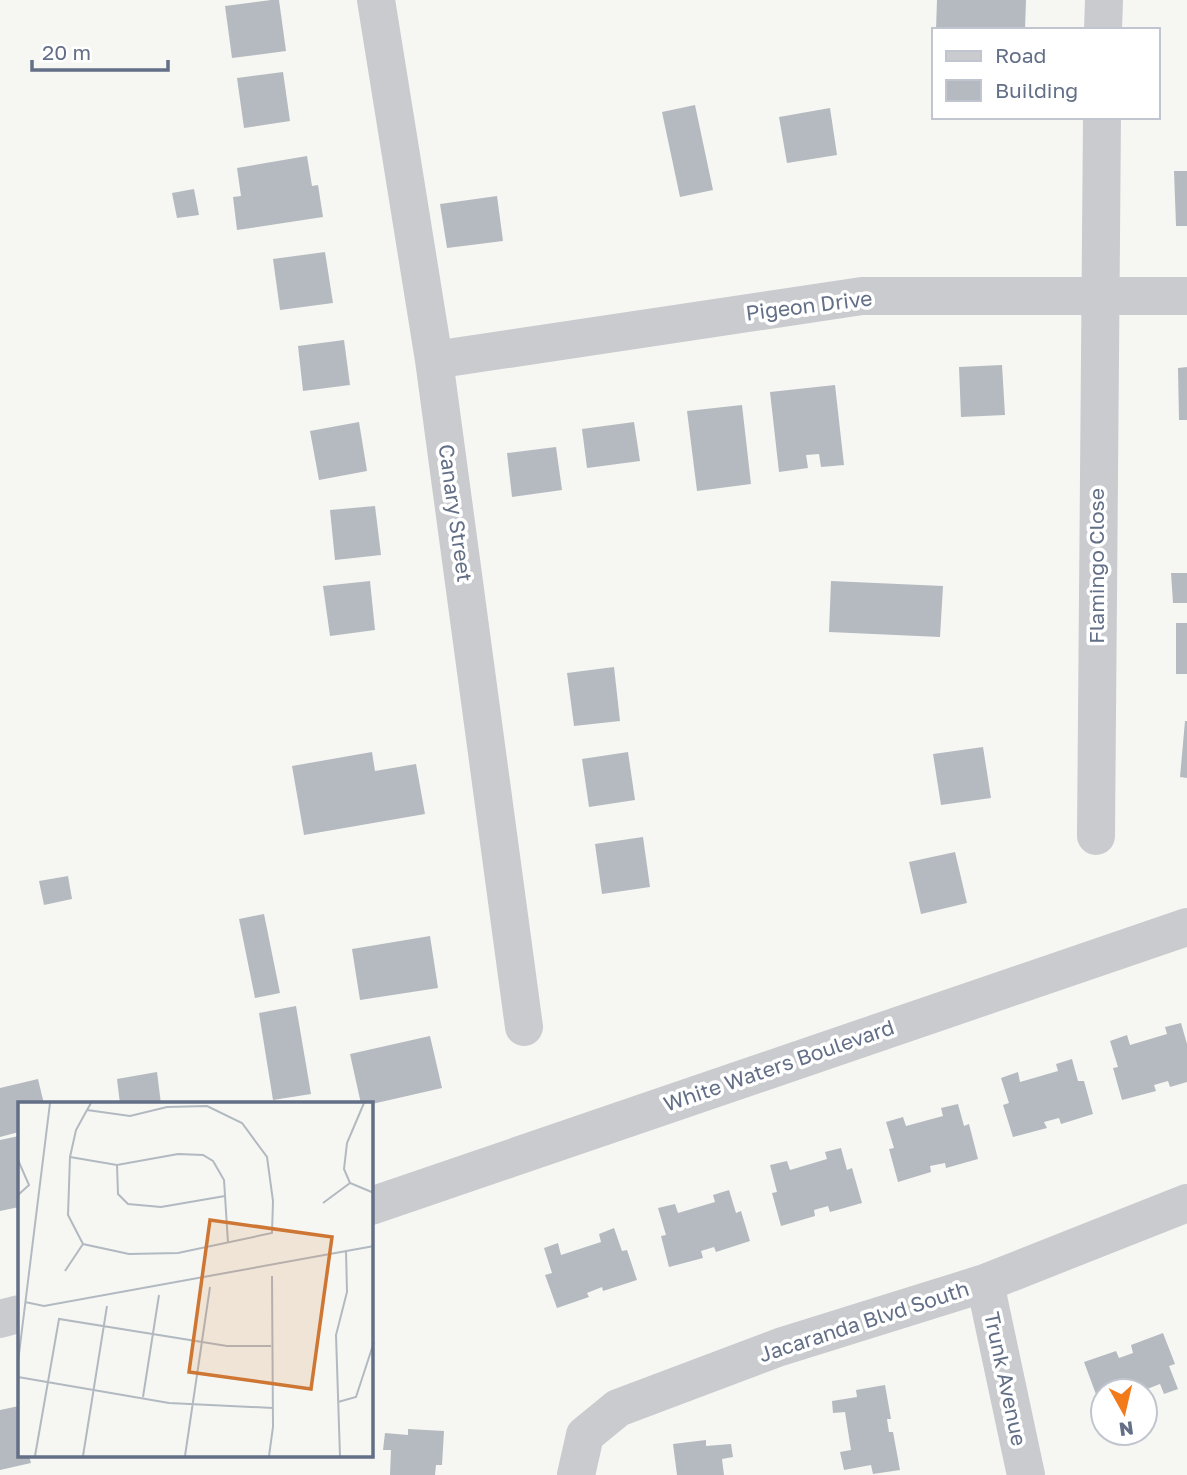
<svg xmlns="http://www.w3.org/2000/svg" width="1187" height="1475" font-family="'Golos Text',sans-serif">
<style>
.building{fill:#b5bac0}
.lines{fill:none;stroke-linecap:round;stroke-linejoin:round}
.minor{stroke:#c9cbcf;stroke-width:38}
.labels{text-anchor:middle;stroke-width:7;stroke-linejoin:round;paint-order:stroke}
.street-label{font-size:21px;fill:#636f86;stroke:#fff}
.inset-road{fill:none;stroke:#b2b9c0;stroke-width:2}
.view{fill:#ce7734;fill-opacity:0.15;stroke:#ce7734;stroke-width:3.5}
.inset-edge{fill:none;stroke:#636f86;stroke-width:3.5}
</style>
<rect width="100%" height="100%" fill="#f6f7f3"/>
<!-- building -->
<path class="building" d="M271,0H279L286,51L232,58L225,6Z
M937,0H1026L1025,30H936Z
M283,72L290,121L244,128L237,78Z
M695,105L713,190L680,197L662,112Z
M830,108L837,155L787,163L779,117Z
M307,156L312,186L318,185L323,217L237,230L233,197L241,196L237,168Z
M1174,171H1187V226H1176Z
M194,189L199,215L177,218L172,193Z
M497,196L503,241L447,248L440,204Z
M325,252L333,303L280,310L273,259Z
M344,340L350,385L303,391L298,346Z
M1002,365L1005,415L961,417L959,367Z
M1187,367V420H1179L1178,368Z
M835,385L844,465L821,467L819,454L806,455L808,468L779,472L770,392Z
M742,405L751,484L697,491L687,411Z
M359,422L367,471L319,480L310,431Z
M634,422L640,461L587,468L582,429Z
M556,447L562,490L512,497L507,453Z
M375,506L381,555L335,560L330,510Z
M1171,573H1187V603H1173Z
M370,581L375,630L330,636L323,586Z
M831,581L943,586L940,637L829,632Z
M1176,623H1187V674H1176Z
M614,667L620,721L574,726L567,673Z
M1185,721H1187V778L1180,777Z
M983,747L991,798L941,805L933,754Z
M372,752L375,771L416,764L425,814L304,835L292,766Z
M628,752L635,800L589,807L582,759Z
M643,837L650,887L602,894L595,844Z
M955,852L967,903L921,914L909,862Z
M68,876L72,899L44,905L39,881Z
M264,914L280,993L255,998L239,919Z
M430,936L438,988L360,1000L352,949Z
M296,1006L311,1094L273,1100L259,1013Z
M1181,1023L1187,1044V1082L1170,1087L1168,1081L1154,1085L1156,1091L1122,1100L1113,1068L1118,1067L1110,1041L1127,1035L1130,1045L1167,1034L1165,1027Z
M430,1036L442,1088L372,1104H361L350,1054Z
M1072,1059L1078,1081H1084L1093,1114L1061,1124L1059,1118L1044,1122L1047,1128L1013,1137L1003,1105L1009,1103L1001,1078L1018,1072L1020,1082L1058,1071L1056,1064Z
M157,1072L161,1104H120L117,1079Z
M38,1079L44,1104H19V1132L0,1137V1088Z
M958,1104L964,1126L969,1124L978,1159L946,1168L945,1163L930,1166L931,1172L898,1182L889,1149L894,1148L886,1122L903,1117L906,1126L943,1116L941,1108Z
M19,1136V1207L0,1211V1140Z
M841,1148L847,1170L852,1168L862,1203L830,1212L828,1206L814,1210L815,1216L781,1226L772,1193L777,1192L770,1165L787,1161L790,1170L827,1159L825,1152Z
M729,1190L736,1213L741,1211L750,1241L716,1252L714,1247L701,1251L703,1258L669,1267L661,1236L666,1235L658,1208L675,1204L678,1213L715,1202L713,1195Z
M614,1228L622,1251L627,1250L637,1280L603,1291L602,1287L587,1293L589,1297L557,1308L545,1275L552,1273L544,1248L558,1243L561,1255L601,1242L599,1234Z
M1163,1333L1175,1364L1169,1366L1178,1389L1164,1394L1160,1384L1142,1391H1103V1400L1101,1396L1097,1397L1084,1362L1116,1351L1119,1358L1133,1353L1131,1345Z
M885,1385L891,1419H887L889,1432H893L900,1470L873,1474L871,1465L844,1470L840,1452L851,1450L845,1412L833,1413L832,1401L857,1397L856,1390Z
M19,1406V1456H29L31,1463L0,1470V1410Z
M408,1429L444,1431L442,1465H436L435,1475H390L391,1450H383L385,1433L408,1435Z
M706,1440V1446L731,1444L733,1457L722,1459L724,1475H677L673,1444Z"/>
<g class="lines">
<!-- minor -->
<path class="minor" d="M376,0L434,360L524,1027
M1103,30L1104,0
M434,360L862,296H1187
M1096,836L1102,117
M371,1206L1187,927
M985,1283L1026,1475
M0,1319L19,1314
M576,1475L585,1435L618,1408L780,1347L985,1283L1187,1203"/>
</g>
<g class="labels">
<!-- street labels -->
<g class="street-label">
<text transform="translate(809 306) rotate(-7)" y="7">Pigeon Drive</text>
<text transform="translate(455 513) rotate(82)" y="7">Canary Street</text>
<text transform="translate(1097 566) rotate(-90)" y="7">Flamingo Close</text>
<text transform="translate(779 1066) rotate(-19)" y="7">White Waters Boulevard</text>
<text transform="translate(864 1322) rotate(-18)" y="7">Jacaranda Blvd South</text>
<text transform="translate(1005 1379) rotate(78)" y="7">Trunk Avenue</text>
</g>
</g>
<!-- overview -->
<g transform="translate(18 1102)">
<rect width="355" height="355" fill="#f6f7f3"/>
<path class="inset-road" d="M346,1L329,41L326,67L332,81L356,91M69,8L112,14L149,5L189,4L224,21L249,55L255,99L254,131L160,151L111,152L65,142L50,113L52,55L58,28L69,8L73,1M52,55L99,63L160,52L185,53L195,59L206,78L210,141M0,58L11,83L0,93M99,63L100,92L110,102L143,105L207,94M305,101L332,81M47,169L65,142M7,200L26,204L356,144M0,260L32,1M0,275L151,301L255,306M125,295L141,193M320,300L338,295L356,240M17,354L41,217L209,244H253M65,354L89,204M167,354L192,185M251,354L255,325L254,174M322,354L318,233L329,190L328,149"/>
<path class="view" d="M192,118L314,135L293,287L171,270Z"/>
<rect width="355" height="355" class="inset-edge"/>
</g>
<!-- legend -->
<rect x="932" y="28" width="228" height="91" fill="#ffffff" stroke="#c1c5cf" stroke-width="2"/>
<rect x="946" y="51" width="35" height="10" fill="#c9cbcf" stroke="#c1c5cf" stroke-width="2"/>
<text x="995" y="63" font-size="21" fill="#636f86">Road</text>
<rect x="946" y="80" width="35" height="21" fill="#b5bac0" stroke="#c1c5cf" stroke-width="2"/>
<text x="995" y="98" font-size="21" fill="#636f86">Building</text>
<!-- north arrow -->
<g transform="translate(1124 1412) rotate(172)"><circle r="33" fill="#ffffff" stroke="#c1c5cf" stroke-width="2"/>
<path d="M0-5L12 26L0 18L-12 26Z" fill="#f27a18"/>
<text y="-10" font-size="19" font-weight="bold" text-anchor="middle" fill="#636f86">N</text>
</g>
<!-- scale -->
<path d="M32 60v10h136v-10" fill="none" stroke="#636f86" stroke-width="3.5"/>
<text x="42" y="60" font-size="21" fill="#636f86" stroke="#ffffff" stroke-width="5" paint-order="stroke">20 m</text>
</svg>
